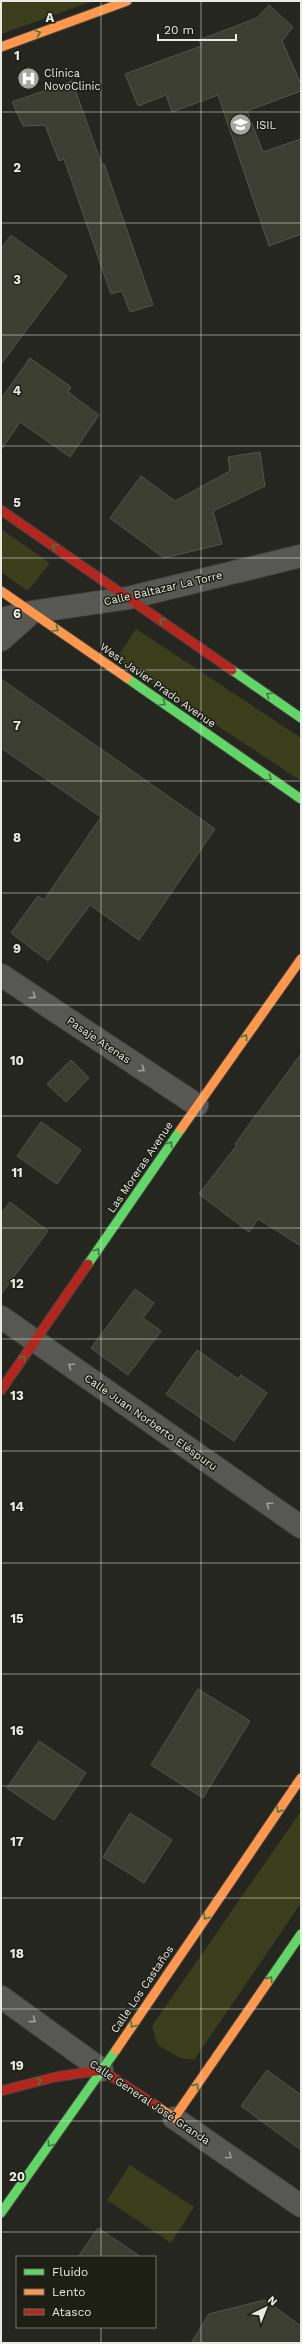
<svg xmlns="http://www.w3.org/2000/svg" width="302" height="2344" font-family="'Work Sans',sans-serif">
<style>
.green{fill:#3b3e1b}
.building{fill:#3d3e32;stroke:#53534f}
.lines{fill:none;stroke-linecap:round;stroke-linejoin:round}
.street-casing{stroke:#43433e;stroke-width:24}
.fast-casing{stroke:#43433e;stroke-width:11}
.slow-casing{stroke:#43433e;stroke-width:11}
.jam-casing{stroke:#43433e;stroke-width:11}
.street{stroke:#575854;stroke-width:22}
.fast{stroke:#63d668;stroke-width:9}
.slow{stroke:#ff974d;stroke-width:9}
.jam{stroke:#b3261e;stroke-width:9}
.oneway{stroke:#407a3e}
.oneway2{stroke:#a0a19c}
.grid{fill:none;stroke:#e9eae3;stroke-width:1;stroke-opacity:0.55}
.labels{text-anchor:middle;stroke-width:3;stroke-linejoin:round;paint-order:stroke}
.poi-label{font-size:11px;fill:#e9eae3;stroke:#1d1f15;text-anchor:start}
.street-label{font-size:11px;fill:#e9eae3;stroke:#1d1f15}
.grid-label{font-size:13px;text-anchor:middle;font-weight:bold;fill:#e9eae3;stroke:#1d1f15;stroke-width:3;stroke-linejoin:round;paint-order:stroke}
</style>
<rect width="100%" height="100%" fill="#262621"/>
<!-- green -->
<path class="green" d="M1,1H93L1,34Z
M1,529L50,563L28,591L1,572Z
M136,629L301,738V781L116,659Z
M301,1811V1903L194,2060L180,2058L158,2045L152,2026Z
M130,2165L194,2207L171,2243L107,2200Z"/>
<!-- building -->
<path class="building" d="M269,5L293,27L282,41L301,84V91L247,111L263,152L301,139V234L269,246L218,95L172,112L166,95L138,106L125,74L201,46L199,40L257,18Z
M72,81L102,165L104,164L153,305L130,312L122,291L111,294L64,159L59,161L45,125L23,126L12,102Z
M11,235L67,276L1,364V249Z
M30,358L71,387L68,392L99,415L70,457L20,422L1,450V399Z
M260,452L265,486L213,511L222,544L164,558L110,518L141,476L175,501L230,471L228,457Z
M1,679L215,829L139,940L90,905L48,961L11,933L38,896L44,900L101,817L1,748Z
M301,1054V1246L258,1219L249,1232L199,1194L237,1145L235,1144Z
M71,1060L89,1078L66,1102L47,1084Z
M41,1122L81,1150L57,1184L17,1156Z
M10,1202L48,1231L1,1294V1214Z
M135,1289L154,1303L143,1318L161,1331L128,1375L91,1348Z
M197,1350L238,1379L241,1375L267,1393L234,1441L166,1394Z
M198,1689L250,1721L203,1798L151,1765Z
M39,1741L86,1773L54,1820L7,1788Z
M130,1813L172,1840L144,1883L103,1857Z
M267,2070L301,2095V2150L241,2106Z
M98,2228L141,2257H78Z
M265,2300L301,2326V2343H191L209,2314Z"/>
<g class="lines">
<defs>
<path id="street" d="M1,619L32,612L128,598L301,556
M1,640L30,614
M1,975L197,1105
M1,1317L301,1527
M1,1997L102,2070
M174,2118L301,2206"/>
<path id="fast" d="M232,670L301,718
M127,678L301,799
M88,1264L181,1129
M268,1982L301,1934
M1,2213L116,2050"/>
<path id="slow" d="M1,47L127,1
M1,591L127,678
M181,1129L301,959
M116,2050L301,1778
M155,2105L174,2118L268,1982"/>
<path id="jam" d="M1,510L232,670
M1,1390L88,1264
M1,2091L55,2077L102,2070L155,2105"/>
</defs>
<!-- street casing -->
<use href="#street" class="street-casing"/>
<!-- fast casing -->
<use href="#fast" class="fast-casing"/>
<!-- slow casing -->
<use href="#slow" class="slow-casing"/>
<!-- jam casing -->
<use href="#jam" class="jam-casing"/>
<!-- street -->
<use href="#street" class="street"/>
<!-- fast -->
<use href="#fast" class="fast"/>
<!-- slow -->
<use href="#slow" class="slow"/>
<!-- jam -->
<use href="#jam" class="jam"/>
</g>
<!-- one-way arrows -->
<defs><path id="oneway-chevron" d="M-2-3.5L2.5 0L-2 3.5" fill="none" stroke-width="1.6" stroke-linecap="round" stroke-linejoin="round"/></defs>
<g class="oneway">
<use href="#oneway-chevron" transform="translate(38 33) rotate(-20)"/>
<use href="#oneway-chevron" transform="translate(55 547) rotate(-145)"/>
<use href="#oneway-chevron" transform="translate(162 621) rotate(-145)"/>
<use href="#oneway-chevron" transform="translate(56 629) rotate(35)"/>
<use href="#oneway-chevron" transform="translate(269 695) rotate(-145)"/>
<use href="#oneway-chevron" transform="translate(163 703) rotate(35)"/>
<use href="#oneway-chevron" transform="translate(269 778) rotate(35)"/>
<use href="#oneway-chevron" transform="translate(245 1037) rotate(-55)"/>
<use href="#oneway-chevron" transform="translate(170 1144) rotate(-56)"/>
<use href="#oneway-chevron" transform="translate(97 1251) rotate(-56)"/>
<use href="#oneway-chevron" transform="translate(23 1358) rotate(-55)"/>
<use href="#oneway-chevron" transform="translate(279 1810) rotate(124)"/>
<use href="#oneway-chevron" transform="translate(206 1917) rotate(124)"/>
<use href="#oneway-chevron" transform="translate(270 1979) rotate(-55)"/>
<use href="#oneway-chevron" transform="translate(133 2025) rotate(124)"/>
<use href="#oneway-chevron" transform="translate(39 2081) rotate(-14)"/>
<use href="#oneway-chevron" transform="translate(196 2086) rotate(-55)"/>
<use href="#oneway-chevron" transform="translate(50 2144) rotate(126)"/>
</g>
<g class="oneway2">
<use href="#oneway-chevron" transform="translate(33 996) rotate(34)"/>
<use href="#oneway-chevron" transform="translate(142 1069) rotate(34)"/>
<use href="#oneway-chevron" transform="translate(71 1366) rotate(-145)"/>
<use href="#oneway-chevron" transform="translate(269 1505) rotate(-145)"/>
<use href="#oneway-chevron" transform="translate(33 2020) rotate(36)"/>
<use href="#oneway-chevron" transform="translate(229 2156) rotate(35)"/>
</g>
<!-- grid -->
<path class="grid" d="M101,1V2257M201,1V2343M1,112H301M1,223H301M1,335H301M1,446H301M1,558H301M1,670H301M1,781H301M1,893H301M1,1005H301M1,1116H301M1,1228H301M1,1339H301M1,1451H301M1,1563H301M1,1674H301M1,1786H301M1,1898H301M1,2009H301M1,2121H301M1,2232H301M101,2327V2343"/>
<!-- icons -->
<defs>
<symbol id="hospital-disc" viewBox="-11 -11 22 22"><circle r="9.5" fill="#a5a59f" stroke="#1d1f15"/><path d="M-5-5h3v3.5h4V-5h3V5h-3V1.5h-4V5h-3Z" fill="#fff"/></symbol>
<symbol id="university-disc" viewBox="-11 -11 22 22"><circle r="9.5" fill="#a5a59f" stroke="#1d1f15"/><path d="M0-5L7-2L0 1L-7-2ZM-4 1L0 2.5L4 1V4Q0 6-4 4Z" fill="#fff"/></symbol>
</defs>
<g fill-rule="evenodd">
<use href="#hospital-disc" x="16" y="66" width="25" height="25"/>
<use href="#university-disc" x="228" y="112" width="25" height="25"/>
</g>
<g class="labels">
<!-- poi labels -->
<g class="poi-label">
<text x="44" y="77">Clínica<tspan x="44" dy="13">NovoClinic</tspan></text>
<text x="256" y="129">ISIL</text>
</g>
<!-- street labels -->
<g class="street-label">
<text transform="translate(163 588) rotate(-13)" y="4">Calle Baltazar La Torre</text>
<text transform="translate(158 685) rotate(35)" y="4">West Javier Prado Avenue</text>
<text transform="translate(99 1040) rotate(34)" y="4">Pasaje Atenas</text>
<text transform="translate(140 1167) rotate(-56)" y="4">Las Moreras Avenue</text>
<text transform="translate(151 1422) rotate(35)" y="4">Calle Juan Norberto Eléspuru</text>
<text transform="translate(142 1989) rotate(-56)" y="4">Calle Los Castaños</text>
<text transform="translate(150 2102) rotate(34)" y="4">Calle General José Granda</text>
</g>
</g>
<g class="grid-label">
<text x="50" y="22">A</text>
<text x="17" y="60">1</text>
<text x="17" y="172">2</text>
<text x="17" y="284">3</text>
<text x="17" y="395">4</text>
<text x="17" y="507">5</text>
<text x="17" y="618">6</text>
<text x="17" y="730">7</text>
<text x="17" y="842">8</text>
<text x="17" y="953">9</text>
<text x="17" y="1065">10</text>
<text x="17" y="1177">11</text>
<text x="17" y="1288">12</text>
<text x="17" y="1400">13</text>
<text x="17" y="1511">14</text>
<text x="17" y="1623">15</text>
<text x="17" y="1735">16</text>
<text x="17" y="1846">17</text>
<text x="17" y="1958">18</text>
<text x="17" y="2070">19</text>
<text x="17" y="2181">20</text>
</g>
<!-- border -->
<rect width="302" height="2344" fill="none" stroke="#e9eae3" stroke-width="4"/>
<!-- legend -->
<rect x="16" y="2256" width="140" height="72" fill="#1d1f15" stroke="#6f7067"/>
<rect x="24" y="2269" width="20" height="6" fill="#63d668" stroke="#6f7067"/>
<text x="52" y="2276" font-size="12" fill="#e9eae3">Fluido</text>
<rect x="24" y="2289" width="20" height="6" fill="#ff974d" stroke="#6f7067"/>
<text x="52" y="2296" font-size="12" fill="#e9eae3">Lento</text>
<rect x="24" y="2309" width="20" height="6" fill="#b3261e" stroke="#6f7067"/>
<text x="52" y="2316" font-size="12" fill="#e9eae3">Atasco</text>
<!-- north arrow -->
<g transform="translate(266 2308) rotate(43)" stroke="#1d1f15" stroke-width="3" paint-order="stroke">
<path d="M0-3L7 15L0 10L-7 15Z" fill="#e9eae3"/>
<text y="-6" font-size="11" font-weight="bold" text-anchor="middle" fill="#e9eae3">N</text>
</g>
<!-- scale -->
<path d="M158 34v6h78v-6" fill="none" stroke="#e9eae3" stroke-width="2"/>
<text x="164" y="34" font-size="12" fill="#e9eae3" stroke="#1d1f15" stroke-width="3" paint-order="stroke">20 m</text>
</svg>
